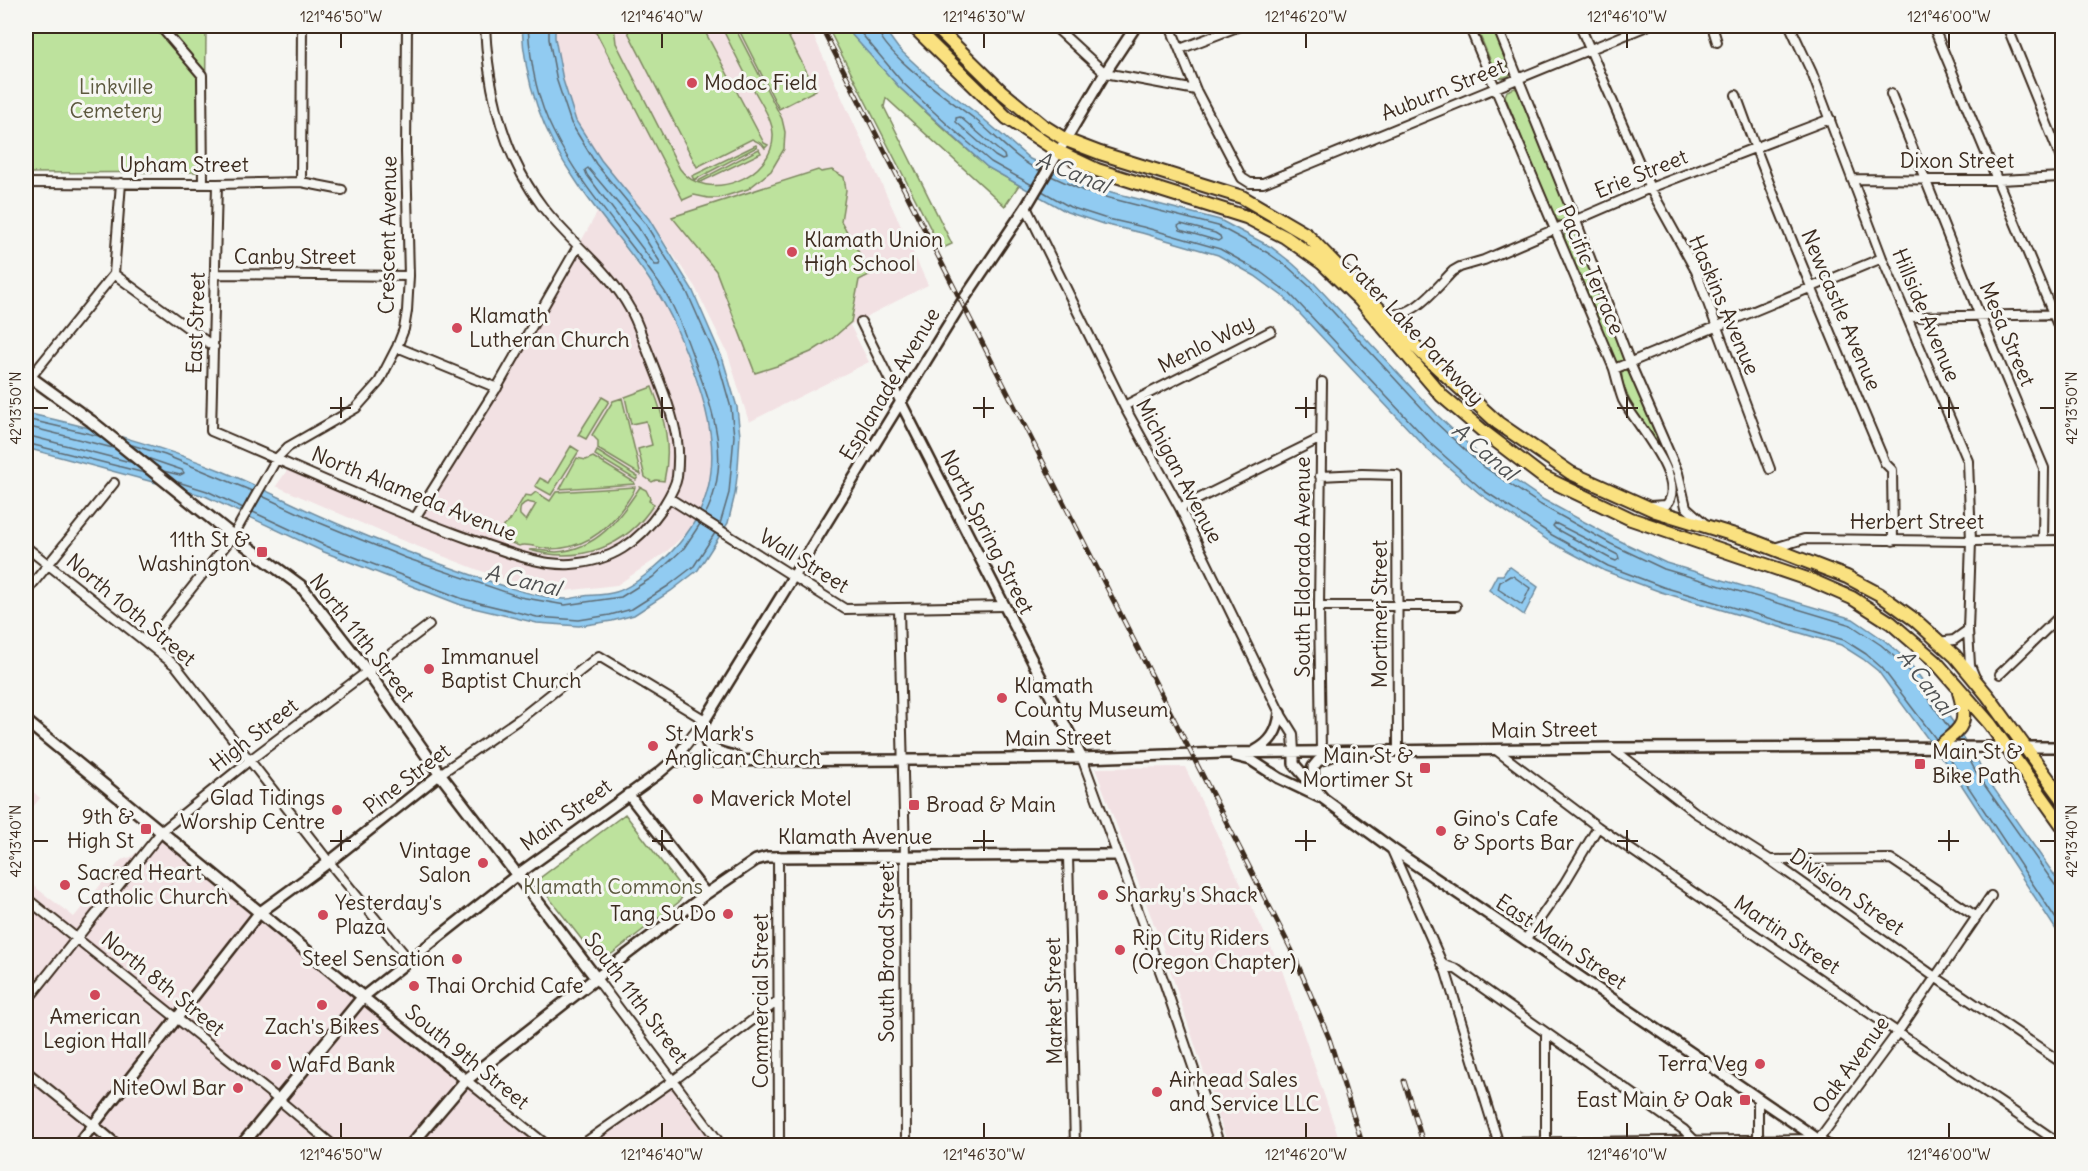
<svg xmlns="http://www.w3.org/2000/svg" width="2088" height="1171" font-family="Delius,sans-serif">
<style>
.built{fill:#f2e1e3}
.green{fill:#bde29d;stroke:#7c865e;stroke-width:1.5;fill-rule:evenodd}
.water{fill:#91cbf1;stroke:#6f8b9d;stroke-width:1.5}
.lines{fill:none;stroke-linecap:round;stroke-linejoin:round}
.shore{stroke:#5d6a72;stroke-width:1.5}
.minor-casing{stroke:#3b2a1e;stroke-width:12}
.tertiary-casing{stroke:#3b2a1e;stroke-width:14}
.secondary-casing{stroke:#3b2a1e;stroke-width:15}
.primary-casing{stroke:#3b2a1e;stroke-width:16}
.minor{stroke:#f6f6f2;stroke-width:8}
.tertiary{stroke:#f6f6f2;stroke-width:9}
.secondary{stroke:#f6f6f2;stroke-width:10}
.primary{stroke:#fae180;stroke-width:12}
.rail-casing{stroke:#3b2a1e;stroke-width:5}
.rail{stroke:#f6f6f2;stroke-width:3;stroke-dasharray:9;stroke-linecap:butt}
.ticks{fill:none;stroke:#3b2a1e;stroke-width:2}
.poi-dot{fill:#d1495b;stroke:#f6f6f2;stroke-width:2}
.labels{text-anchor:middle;stroke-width:6;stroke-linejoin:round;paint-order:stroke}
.poi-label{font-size:21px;fill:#3b2a1e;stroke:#f6f6f2;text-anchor:start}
.park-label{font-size:21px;fill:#5c583e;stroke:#f6f6f2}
.street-label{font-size:21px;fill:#3b2a1e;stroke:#f6f6f2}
.water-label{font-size:22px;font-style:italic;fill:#505253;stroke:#f6f6f2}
.neatline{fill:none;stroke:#3b2a1e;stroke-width:2}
.ticks-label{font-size:15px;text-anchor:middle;fill:#3b2a1e}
</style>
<rect width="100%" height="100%" fill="#f6f6f2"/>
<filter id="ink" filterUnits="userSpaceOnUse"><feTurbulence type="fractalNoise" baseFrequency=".0167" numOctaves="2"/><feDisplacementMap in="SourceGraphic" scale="12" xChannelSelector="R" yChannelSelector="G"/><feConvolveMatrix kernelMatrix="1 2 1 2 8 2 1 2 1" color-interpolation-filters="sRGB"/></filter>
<g filter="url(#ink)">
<!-- built -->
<path class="built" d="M555,26H809L928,285L850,325L869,362L749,422L728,354L695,287L649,219L601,160L576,121L563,80L555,38Z
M598,211L663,300L677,330L709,417L713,452L707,498L692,528L665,553L617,585L564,591L527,586L494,576L391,536L276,486L288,469L417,523L469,442Z
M1185,767L1282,970L1341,1145H1228L1163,948L1095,768Z
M26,785L40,798L26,816Z
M162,831L547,1145H26V880L74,917L121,860L131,857Z
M674,1080L722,1146H580Z"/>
<!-- green -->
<path class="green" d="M26,26H206L205,172L26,173Z
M593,26H614L616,43L680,169C706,205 775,177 773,134C772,119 762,105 755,92C743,70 732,48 721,26H734L782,119L785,132L784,149L771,171L748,189L719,198H708L694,195L683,200Z
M635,26H702L764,143L768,145L765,148L762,144L752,139L697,167L627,30Z
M737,26H783L816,90L779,109Z
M827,26H848L853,35L899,87L945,130L987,167L1019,185L1005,206L886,98L884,107L952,244L941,249Z
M1476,26H1493L1511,70L1509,76L1501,78L1496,74Z
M1515,88L1520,91L1570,212L1568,219L1561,222L1554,218L1505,96L1507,91Z
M756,145L757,147L694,180L692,176Z
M759,149L761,153L699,183L698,181Z
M818,170L821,172L832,170L844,177L846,190L841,221L871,274L859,280L851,322L833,338L811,352L780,365L755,373L716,271L672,217Z
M1571,230L1577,233L1625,361L1619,363L1613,359L1564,238L1565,232Z
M1627,370L1632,371L1663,446L1660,447C1649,430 1619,393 1622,372Z
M652,387C665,419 672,447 664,481L656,480L652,482L645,477L638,449L652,445L646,421L631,424L625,397Z
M602,397L609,401L586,439L578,435Z
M622,398L641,475L598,449V441L592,435L613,401Z
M571,446L579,451L551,495L535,486L540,478L549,483Z
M597,451L638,477L636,480L595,455Z
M593,457L634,482L635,484L560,489L577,458L586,460Z
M635,487C634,493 628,500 624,506C606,532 582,549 550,549C541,549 525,542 519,546L501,539L500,536L503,527L509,522L525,495L531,496L536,492L550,501L556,492ZM527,502L536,504L526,521L520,515C519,508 521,504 527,502Z
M640,487L646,490L650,498L649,501L654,504C626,548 579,564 529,550C536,549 547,552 556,552C598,549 619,519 640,487Z
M625,814L683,890L682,897L679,902L600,963L536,881Z"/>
<!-- water -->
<path class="water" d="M522,26H555V38L563,80L576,121L601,160L649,219L692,289L723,360L737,407L740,436L738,468L735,494L728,523L698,570L671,591L634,615L612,621L579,626L537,623L461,605L324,552L205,496L26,448V413C93,428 159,445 222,471C256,485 288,502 322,517C369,538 417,556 466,573C494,583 535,598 565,599C571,599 578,597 584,596C594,595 606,595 616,592C638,585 671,555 685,536C735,470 705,397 677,330C654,274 609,231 576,181C544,135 524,82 522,26Z
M848,26H882L898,48L927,75L980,116L1030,159L1088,186L1220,220L1271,247L1292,263L1314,283L1438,416L1485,460L1544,500L1614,538L1666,563L1853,619L1884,640L1909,662L1953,722L1979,763L1983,773L2062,886V939L1961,784L1878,671L1863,659L1841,645L1661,592L1605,571L1549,541L1480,494L1428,450L1285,298L1255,276L1218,255L1142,233L1103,224L1067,212L987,167L899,87L852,35Z
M1509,566L1538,587L1524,615L1489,590L1497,575H1503Z"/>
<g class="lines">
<!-- shore -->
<path class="shore" d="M528,26C530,60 537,100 553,131C577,180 614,221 646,265C653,276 663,287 669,299C680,319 687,340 695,362C714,412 732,463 705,515
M549,26V39L557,81L571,123L596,164L645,223L687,292L718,362L731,408L734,436L729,493L720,524
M855,26L903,83L949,126L991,162L1032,185
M877,26C880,53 953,102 976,120C997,137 1015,159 1040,171
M960,117L1004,155L1005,159L1002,160L995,156L956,122V118Z
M588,168L638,227L660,262L659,265H655L587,175L585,170Z
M1051,176L1086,192L1218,226L1268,253L1288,267L1310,287L1434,421L1481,465L1541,505L1611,544L1664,569L1851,625L1881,645L1905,666L1949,728
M1042,191L1070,207L1104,218L1143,227L1220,249L1259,271L1290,294L1432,445L1483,490L1552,535L1608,566L1663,587L1844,640L1866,654L1882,668L1936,739
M1181,224L1215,233L1220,236L1221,239L1218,241L1180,230L1178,226Z
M26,419L99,436
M26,426L113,448
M26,435L130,462
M26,443L145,473
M132,445L165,455L252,491
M147,458L182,470L184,473L180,475L163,471
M178,482L207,491L243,508
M262,496L320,523L406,558L520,597L565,605L621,597L653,577L684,548L700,524
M253,512L326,546L463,599L537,617L579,620L610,615L632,609L668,586L694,566L715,533
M1555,523L1618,555L1619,559L1616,561L1611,559L1556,529L1553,526Z
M1510,576H1513L1530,588L1522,605L1498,589L1500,582Z
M1946,753L2062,928
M1966,753L1978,776L2055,885L2062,888"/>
<defs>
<path id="minor" d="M160,26L202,75L203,184
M1054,26L1105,73L1196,90
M1170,26L1196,90L1242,178L1250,183H1263L1647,26
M1469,26L1614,369C1617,379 1619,390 1623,400C1635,423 1689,482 1666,505L1650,506
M1497,26L1576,221L1630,363L1678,473L1686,507L1704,523
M1580,26L1650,188L1696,271L1770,469
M1712,26L1717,42
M1790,26L1812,73L1882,258L1968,461L1971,541L1968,630L1970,665L1974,675
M1933,26L2062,335
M2007,26L2062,161
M1180,49L1240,26
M1891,94L1980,316L2044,468L2043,540
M1736,95C1781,220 1834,341 1885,463L1892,470L1893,541
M1852,179L1999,180L2062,177
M301,182L302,26
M26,183L217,184L301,182L342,190
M217,184L211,431C299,468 385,509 475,541C505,551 539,566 571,564C612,561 638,543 661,510C667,500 675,489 677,477C678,467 679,452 677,441C674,414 656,373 646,347C641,335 637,320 630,309C608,268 570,243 542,206C503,155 488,89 485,26
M1026,207L1124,406L1180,508L1280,713L1293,734L1294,752
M114,274L214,347
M216,274L409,276
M1384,311C1408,326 1437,287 1453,271L1460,267L1484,260L1650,188L1830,119
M1909,317L2062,314
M861,322L901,403
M397,347L497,388
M1614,369L1882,258
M30,378L114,274L121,183
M1124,406L1271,331
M1320,476L1362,474L1397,475L1398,752
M669,498L845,609L1004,606
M1180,508L1321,438
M415,518L499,384L578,246
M26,547L176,666L329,862L410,961
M1774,548L1804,539L1971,541L2062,540
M26,592L114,483
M1319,606H1456
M899,609L905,856L906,1146
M1938,642L1954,640L1968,630
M148,643L233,536L277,458L288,447L356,408L379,382L397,347L404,329L407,311L409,276L406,152L407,26
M2000,674L2062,614
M1612,748L1696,813L1770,860L1935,977L2062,1063
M1496,750L1598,827L2062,1145
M1321,752L1319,606L1322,382
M1082,758L1163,979L1220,1146
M440,774L522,717L599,656L705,720
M1391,848L1446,972L1499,1145
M778,856L779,1146
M1068,856L1075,1146
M1771,860L1891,859L1977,917
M26,898L278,1099L334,1146
M1525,940L1564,884L1598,827
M1442,964L1456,969L1684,1130L1695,1141
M596,978L722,1146
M26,1002L162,831L250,760L429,625
M1546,1033V1143
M26,1071L93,1125
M466,1080L548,1146
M1758,1098V1146
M1499,1143L1819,1139L1898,1032L1991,896
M580,1146L674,1080L779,1000"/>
<path id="tertiary" d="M901,403L1082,758
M705,720L964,299L1026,207L1105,73L1136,26
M702,724C704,751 713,750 737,757
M1255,751C1270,743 1278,732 1280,713
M1294,752V764L1324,799L1391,848L1828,1146
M1235,756L1251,760L1279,778L1319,797
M673,761L915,760L1082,758L1224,753L1612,748L2062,747
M1317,788L1314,782L1313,767L1318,761L1337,754
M628,794L706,894
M596,978L706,894L756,860L767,857L1117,855
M466,1080L363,997L517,875L659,773L673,761L702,724
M93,1125L118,1146
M77,1146L259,913L329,862L440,774"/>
<path id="secondary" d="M26,374L91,421L233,536L301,586L367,671L440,774L596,978L466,1080L410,1146
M26,721L363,997L241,1146
M702,724L705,720"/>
<path id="primary" d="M913,26L1007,118L1059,152L1097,170L1246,217L1285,237L1322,263L1360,300L1442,396L1484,432L1543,477L1631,519L1813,581L1852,598L1891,623L1935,661L1990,724L2062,825
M935,26L1002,92L1042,125L1066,140L1100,153L1242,197L1307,235L1425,356L1498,423L1571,473L1656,511L1751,540L1847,577L1879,594L1915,620L1955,656L1988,696L2062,798
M1937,748C1962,727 1969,726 1959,692"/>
</defs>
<!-- minor casing -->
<use href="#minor" class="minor-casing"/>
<!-- tertiary casing -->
<use href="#tertiary" class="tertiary-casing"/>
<!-- secondary casing -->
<use href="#secondary" class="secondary-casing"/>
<!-- primary casing -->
<use href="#primary" class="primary-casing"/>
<!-- minor -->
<use href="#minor" class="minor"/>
<!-- tertiary -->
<use href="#tertiary" class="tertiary"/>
<!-- secondary -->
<use href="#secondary" class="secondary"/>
<!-- primary -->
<use href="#primary" class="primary"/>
<defs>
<path id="rail" d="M821,26L1292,951L1329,1038L1363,1146
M1404,1081L1424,1146"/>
</defs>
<!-- rail casing -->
<use href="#rail" class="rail-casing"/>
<!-- rail -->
<use href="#rail" class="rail"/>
</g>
</g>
<!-- ticks -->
<path class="ticks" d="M341,33V48M662,33V48M984,33V48M1306,33V48M1627,33V48M1949,33V48M341,397V418M662,397V418M984,397V418M1306,397V418M1627,397V418M1949,397V418M33,408H48M330,408H351M652,408H673M973,408H994M1295,408H1316M1617,408H1638M1938,408H1959M2040,408H2055M341,830V851M662,830V851M984,830V851M1306,830V851M1627,830V851M1949,830V851M33,841H48M330,841H351M652,841H673M973,841H994M1295,841H1316M1617,841H1638M1938,841H1959M2040,841H2055M341,1123V1138M662,1123V1138M984,1123V1138M1306,1123V1138M1627,1123V1138M1949,1123V1138"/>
<!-- markers -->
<g class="poi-dot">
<circle cx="692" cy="83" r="6"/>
<circle cx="792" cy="252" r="6"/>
<circle cx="457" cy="328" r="6"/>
<rect x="256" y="546" width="12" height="12" rx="3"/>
<circle cx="429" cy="669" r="6"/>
<circle cx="1002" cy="698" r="6"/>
<circle cx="653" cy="746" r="6"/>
<rect x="1914" y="758" width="12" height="12" rx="3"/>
<rect x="1419" y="762" width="12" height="12" rx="3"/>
<circle cx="698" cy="799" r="6"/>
<rect x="908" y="799" width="12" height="12" rx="3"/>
<circle cx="337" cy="810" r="6"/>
<rect x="140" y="823" width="12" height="12" rx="3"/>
<circle cx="1441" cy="831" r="6"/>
<circle cx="483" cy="863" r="6"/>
<circle cx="65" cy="885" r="6"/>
<circle cx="1103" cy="895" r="6"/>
<circle cx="728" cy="914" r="6"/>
<circle cx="323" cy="915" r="6"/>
<circle cx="1120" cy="950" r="6"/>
<circle cx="457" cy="959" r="6"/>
<circle cx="414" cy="986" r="6"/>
<circle cx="95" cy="995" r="6"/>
<circle cx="322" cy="1005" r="6"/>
<circle cx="1760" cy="1064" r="6"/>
<circle cx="276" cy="1065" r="6"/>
<circle cx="238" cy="1088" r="6"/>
<circle cx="1157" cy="1092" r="6"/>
<rect x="1739" y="1094" width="12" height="12" rx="3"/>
</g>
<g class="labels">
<!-- poi labels -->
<g class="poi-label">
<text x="704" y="90">Modoc Field</text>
<text x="804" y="247">Klamath Union<tspan x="804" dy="24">High School</tspan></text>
<text x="469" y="323">Klamath<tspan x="469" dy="24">Lutheran Church</tspan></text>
<text x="250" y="547" text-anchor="end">11th St &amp;<tspan x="250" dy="24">Washington</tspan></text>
<text x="441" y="664">Immanuel<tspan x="441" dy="24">Baptist Church</tspan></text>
<text x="1014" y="693">Klamath<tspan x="1014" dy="24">County Museum</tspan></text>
<text x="665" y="741">St. Mark's<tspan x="665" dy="24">Anglican Church</tspan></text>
<text x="1932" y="759">Main St &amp;<tspan x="1932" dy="24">Bike Path</tspan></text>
<text x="1413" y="763" text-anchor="end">Main St &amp;<tspan x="1413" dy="24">Mortimer St</tspan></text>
<text x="325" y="805" text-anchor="end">Glad Tidings<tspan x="325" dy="24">Worship Centre</tspan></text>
<text x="710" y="806">Maverick Motel</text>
<text x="926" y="812">Broad &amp; Main</text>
<text x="134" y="824" text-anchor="end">9th &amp;<tspan x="134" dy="24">High St</tspan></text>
<text x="1453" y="826">Gino's Cafe<tspan x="1453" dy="24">&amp; Sports Bar</tspan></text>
<text x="471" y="858" text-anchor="end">Vintage<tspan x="471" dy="24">Salon</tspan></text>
<text x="77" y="880">Sacred Heart<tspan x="77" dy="24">Catholic Church</tspan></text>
<text x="1115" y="902">Sharky's Shack</text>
<text x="335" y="910">Yesterday's<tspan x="335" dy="24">Plaza</tspan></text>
<text x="716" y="921" text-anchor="end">Tang Su Do</text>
<text x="1132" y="945">Rip City Riders<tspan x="1132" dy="24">(Oregon Chapter)</tspan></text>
<text x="445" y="966" text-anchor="end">Steel Sensation</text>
<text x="426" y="993">Thai Orchid Cafe</text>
<text x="95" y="1024" text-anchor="middle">American<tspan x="95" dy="24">Legion Hall</tspan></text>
<text x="322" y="1034" text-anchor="middle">Zach's Bikes</text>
<text x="1748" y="1071" text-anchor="end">Terra Veg</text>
<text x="288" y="1072">WaFd Bank</text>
<text x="1169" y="1087">Airhead Sales<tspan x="1169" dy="24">and Service LLC</tspan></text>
<text x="226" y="1095" text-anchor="end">NiteOwl Bar</text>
<text x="1733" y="1107" text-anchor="end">East Main &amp; Oak</text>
</g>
<!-- park labels -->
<g class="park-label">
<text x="116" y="94">Linkville<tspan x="116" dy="24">Cemetery</tspan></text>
<text x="613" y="894">Klamath Commons</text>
</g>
<!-- street labels -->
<g class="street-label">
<text transform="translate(1443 90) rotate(-22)" y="7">Auburn Street</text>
<text x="1957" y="168">Dixon Street</text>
<text x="184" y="172">Upham Street</text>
<text transform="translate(1641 174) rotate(-22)" y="7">Erie Street</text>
<text transform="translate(388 235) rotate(-89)" y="7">Crescent Avenue</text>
<text x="295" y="264">Canby Street</text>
<text transform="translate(1591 270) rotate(67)" y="7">Pacific Terrace</text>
<text transform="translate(1724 305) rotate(67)" y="7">Haskins Avenue</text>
<text transform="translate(1841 310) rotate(67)" y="7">Newcastle Avenue</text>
<text transform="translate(1926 315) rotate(67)" y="7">Hillside Avenue</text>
<text transform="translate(196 323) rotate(-88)" y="7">East Street</text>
<text transform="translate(1412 329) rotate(47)" y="7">Crater Lake Parkway</text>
<text transform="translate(2007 334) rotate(67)" y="7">Mesa Street</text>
<text transform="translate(1206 344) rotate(-27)" y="7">Menlo Way</text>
<text transform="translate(890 384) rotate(-59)" y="7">Esplanade Avenue</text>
<text transform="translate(1179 471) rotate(62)" y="7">Michigan Avenue</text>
<text transform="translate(414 494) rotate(22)" y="7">North Alameda Avenue</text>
<text x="1917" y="529">Herbert Street</text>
<text transform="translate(987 532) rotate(63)" y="7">North Spring Street</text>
<text transform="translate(804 561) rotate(32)" y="7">Wall Street</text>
<text transform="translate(1303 567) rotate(-90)" y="7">South Eldorado Avenue</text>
<text transform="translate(131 610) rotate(40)" y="7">North 10th Street</text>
<text transform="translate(1380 614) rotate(-90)" y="7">Mortimer Street</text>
<text transform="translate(362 638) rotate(52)" y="7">North 11th Street</text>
<text transform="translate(1544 730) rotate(-1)" y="7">Main Street</text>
<text transform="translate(254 735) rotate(-38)" y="7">High Street</text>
<text transform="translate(1058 738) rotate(-1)" y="7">Main Street</text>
<text transform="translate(407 779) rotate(-37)" y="7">Pine Street</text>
<text transform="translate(566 815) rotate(-36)" y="7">Main Street</text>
<text x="855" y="844">Klamath Avenue</text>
<text transform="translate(1847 892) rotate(35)" y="7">Division Street</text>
<text transform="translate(1787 935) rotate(34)" y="7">Martin Street</text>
<text transform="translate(1561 942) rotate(34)" y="7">East Main Street</text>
<text transform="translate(887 953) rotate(-90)" y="7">South Broad Street</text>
<text transform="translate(163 984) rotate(39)" y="7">North 8th Street</text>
<text transform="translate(636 998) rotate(53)" y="7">South 11th Street</text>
<text transform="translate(761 1001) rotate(-90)" y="7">Commercial Street</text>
<text transform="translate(1054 1001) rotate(-91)" y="7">Market Street</text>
<text transform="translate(467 1057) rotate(39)" y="7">South 9th Street</text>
<text transform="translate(1851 1065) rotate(-54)" y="7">Oak Avenue</text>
</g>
<!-- water labels -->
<g class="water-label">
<text transform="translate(1073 172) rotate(22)" y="8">A Canal</text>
<text transform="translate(1485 451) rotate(40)" y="8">A Canal</text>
<text transform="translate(523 580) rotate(13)" y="8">A Canal</text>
<text transform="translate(1926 682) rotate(52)" y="8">A Canal</text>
</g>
</g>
<!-- margin -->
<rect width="2088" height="1171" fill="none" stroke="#f6f6f2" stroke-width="66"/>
<rect x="33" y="33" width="2022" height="1105" class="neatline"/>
<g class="ticks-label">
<text x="341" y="22">121°46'50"W</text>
<text x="662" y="22">121°46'40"W</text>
<text x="984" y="22">121°46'30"W</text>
<text x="1306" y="22">121°46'20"W</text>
<text x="1627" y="22">121°46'10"W</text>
<text x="1949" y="22">121°46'00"W</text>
<text transform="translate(16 408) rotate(-90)" y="5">42°13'50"N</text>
<text transform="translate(2072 408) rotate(-90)" y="5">42°13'50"N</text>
<text transform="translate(16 841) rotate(-90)" y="5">42°13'40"N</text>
<text transform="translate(2072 841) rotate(-90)" y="5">42°13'40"N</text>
<text x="341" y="1160">121°46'50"W</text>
<text x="662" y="1160">121°46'40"W</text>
<text x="984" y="1160">121°46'30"W</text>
<text x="1306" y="1160">121°46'20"W</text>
<text x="1627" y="1160">121°46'10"W</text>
<text x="1949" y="1160">121°46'00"W</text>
</g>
</svg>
